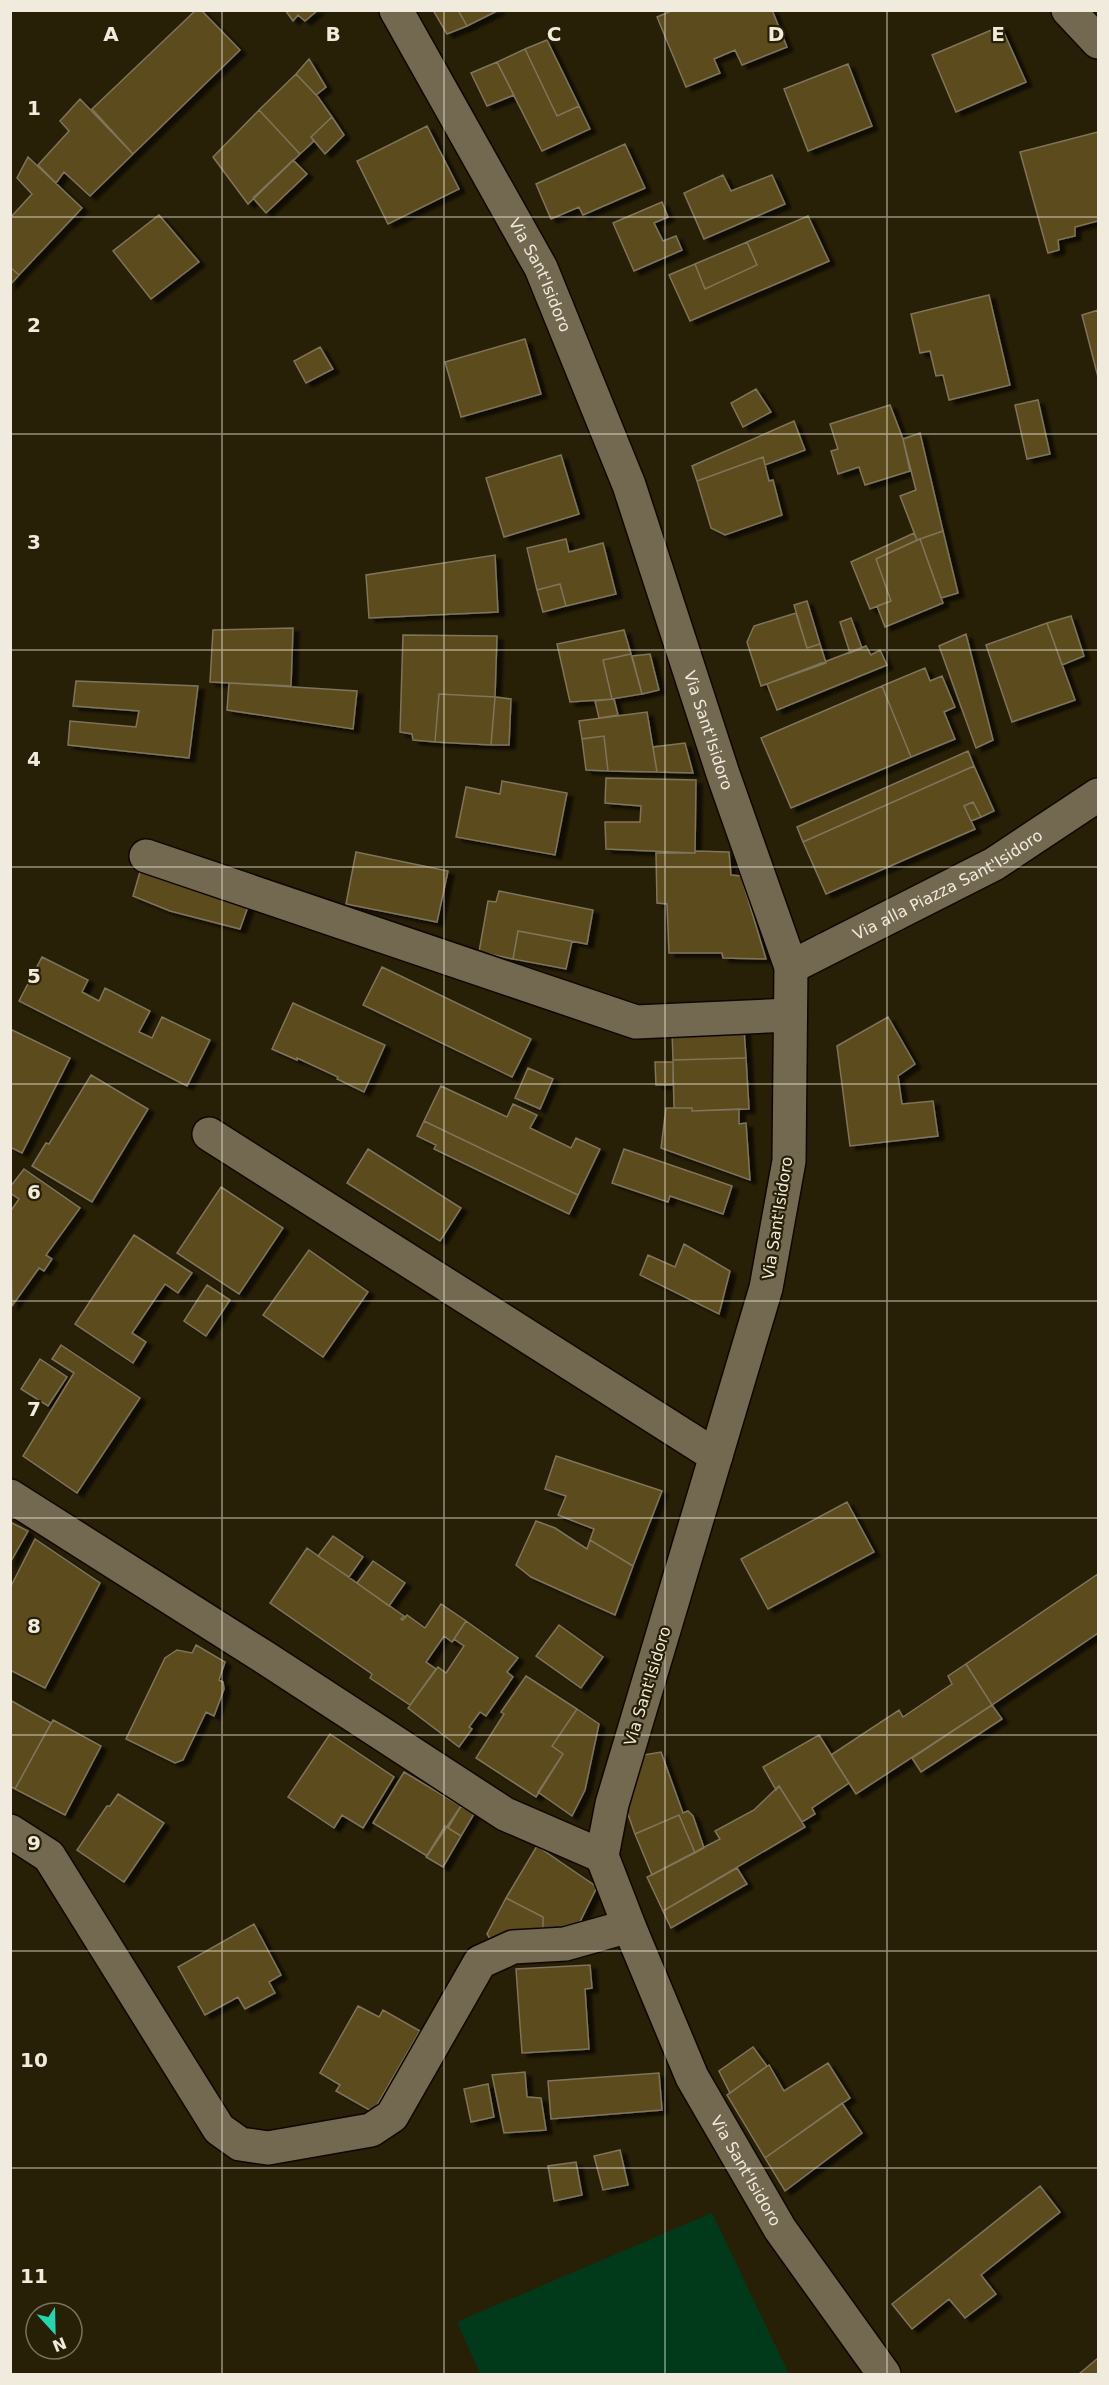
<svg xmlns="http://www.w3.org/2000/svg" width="1109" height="2385" font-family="'DejaVu Sans',sans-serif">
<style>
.green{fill:#003a1b}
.building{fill:#5c4b1c;stroke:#7f745b;stroke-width:1.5;filter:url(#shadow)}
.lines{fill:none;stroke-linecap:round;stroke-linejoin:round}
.minor-casing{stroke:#100800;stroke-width:36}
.minor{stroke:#736950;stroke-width:33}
.grid{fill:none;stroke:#f1ebdd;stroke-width:1.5;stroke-opacity:0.55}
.labels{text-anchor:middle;stroke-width:4.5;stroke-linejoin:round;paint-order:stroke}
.street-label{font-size:16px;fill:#f1ebdd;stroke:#281f07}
.grid-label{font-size:20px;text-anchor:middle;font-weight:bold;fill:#f1ebdd;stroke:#281f07;stroke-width:4.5;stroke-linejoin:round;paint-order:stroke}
</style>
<defs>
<filter id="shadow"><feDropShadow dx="6" dy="4" stdDeviation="1.5" flood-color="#0009"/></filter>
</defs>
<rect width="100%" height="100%" fill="#281f07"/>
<!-- green -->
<path class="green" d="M712,2213L789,2374H480L457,2322Z"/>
<!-- building -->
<path class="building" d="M196,10H201L240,50L133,154L92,109Z
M285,10H318L305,21L298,15L293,21Z
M433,10H458L467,26L447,34Z
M458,10H499L467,26Z
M674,10H772L787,47L742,65L735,50L714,59L720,73L686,87L657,17Z
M1001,26L1026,82L956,112L932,55Z
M547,40L579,106L557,116L525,49Z
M525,49L557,116L579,106L590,129L542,151L497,62Z
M309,59L326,87L316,95L296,74Z
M497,62L514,95L487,106L471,73Z
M848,64L872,126L808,151L784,89Z
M296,74L318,97L332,117L311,137L314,141L300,154L259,110Z
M80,99L133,154L90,196L64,172L56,183L38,165L69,131L60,121Z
M259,110L300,154L248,204L213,157Z
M332,117L344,135L325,154L311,137Z
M427,126L459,189L388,224L357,161Z
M1098,132V221L1075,227V236L1058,240L1059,250L1048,253L1020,152Z
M625,144L645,188L583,215L579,207L551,219L536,184Z
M28,157L82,208L19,275L10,267V218L32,194L17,178Z
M293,160L307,174L266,213L253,198Z
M723,175L731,191L772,175L785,204L704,239L684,193Z
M662,202L668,217L654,223L663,241L676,236L682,250L634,271L613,223Z
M159,215L199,262L151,299L113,251Z
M808,216L829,261L690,321L669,275L695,264L705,289L757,265L747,242Z
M747,242L757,265L705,289L695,264Z
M10,267L19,275L10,285Z
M989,295L1010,385L949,400L943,375L936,376L930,351L920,353L911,314Z
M1098,310V377L1082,315Z
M525,339L541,394L461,417L445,362Z
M320,347L333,369L306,383L294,361Z
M756,389L771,412L743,427L731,403Z
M1038,400L1050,454L1027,459L1015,405Z
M890,405L903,439L910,471L865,485L859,467L838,474L831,451L838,449L830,424Z
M794,421L805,450L765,465L763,457L697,481L692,466Z
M920,433L943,531L917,540L900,496L916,490L903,439Z
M561,455L579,514L504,537L486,478Z
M763,457L769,481L773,480L782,515L725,535L711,528L697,481Z
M943,531L958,593L941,598L920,539Z
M914,533L917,540L876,559L891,601L870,609L851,562Z
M566,539L569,552L603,543L616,594L566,606L560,584L537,590L527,548Z
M920,539L943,603L885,627L877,606L891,601L876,559Z
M495,555L498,612L369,618L366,575Z
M560,584L566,606L543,612L537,590Z
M807,601L820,644L807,648L794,605Z
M796,613L807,648L820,644L826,663L761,686L747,642L754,626Z
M1071,616L1084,656L1062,665L1047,623Z
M851,618L862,648L850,653L840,622Z
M1047,623L1075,700L1012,722L986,645Z
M293,628L291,686L210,682L213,630Z
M624,630L631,654L603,660L612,699L570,702L557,644Z
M966,634L993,740L976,748L939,646Z
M403,635L497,636L495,697L439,694L435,742L413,740L412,734L400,732Z
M866,646L871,655L880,650L887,665L777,710L767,684Z
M631,654L642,694L612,699L603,660Z
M650,654L659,690L642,694L632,656Z
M925,668L930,681L942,676L955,707L944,712L955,739L911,757L882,686Z
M76,681L198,686L189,758L68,745L70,721L136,727L139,711L73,706Z
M229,683L357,691L353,729L227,710Z
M882,686L911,757L791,808L761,738Z
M439,694L495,697L491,745L435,742Z
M495,697L511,699L509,745H491Z
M614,699L618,715L599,718L595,701Z
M647,712L657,772L608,771L604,736L582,739L579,721Z
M604,736L608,771L586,770L582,739Z
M685,743L693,773L657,772L653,747Z
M968,751L974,766L803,842L797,827Z
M974,766L994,811L981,817L973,802L964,806L975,829L826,894L803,842Z
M606,778L696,780L695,853L606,849L605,822H640L641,806L605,803Z
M502,781L567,793L555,855L456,837L466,787L500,794Z
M973,802L981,817L971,821L964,806Z
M695,851L729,852L731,875L741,876L766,959L723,958L722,953H669L667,904L657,903L656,853H695Z
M356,852L448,871L437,922L346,904Z
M142,865L250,901L240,929L170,911L133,896Z
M499,891L593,910L587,944L518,931L513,959L479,952L488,901L496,902Z
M518,931L572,941L566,969L513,959Z
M42,957L88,980L82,992L97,1000L99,1001L105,988L150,1011L139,1032L152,1038L162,1017L210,1040L187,1086L19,1001Z
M382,967L531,1039L512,1077L363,1005Z
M293,1003L385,1045L364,1092L337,1079L338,1077L297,1058V1060L272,1049Z
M888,1017L915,1064L898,1076L902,1104L933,1101L938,1136L850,1146L837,1046Z
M10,1029L70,1058L22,1153L10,1147Z
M744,1029L746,1058L673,1060L672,1031Z
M746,1058L749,1109L692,1111V1108H674L673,1060Z
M655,1062H673V1085H656Z
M528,1068L553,1079L540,1109L515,1098Z
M91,1075L148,1109L92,1202L32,1166L46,1143L49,1144Z
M441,1086L507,1117L513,1104L537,1115L530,1128L571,1148L576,1138L600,1149L578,1195L424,1121Z
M666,1108H692V1111L739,1109V1124L746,1123L750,1180L661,1148Z
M424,1121L578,1195L569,1214L434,1149L436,1145L417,1136Z
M368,1149L461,1208L440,1241L347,1183Z
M624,1149L732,1186L723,1214L670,1196L668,1202L612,1183Z
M24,1169L80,1208L46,1255L52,1259L44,1271L39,1268L12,1306L10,1212L19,1199L10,1193V1187Z
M221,1187L283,1228L239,1294L177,1253Z
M134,1235L192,1273L178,1293L165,1284L132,1333L146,1342L133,1363L75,1324Z
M684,1244L730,1271L719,1314L640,1275L648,1255L675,1267Z
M309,1250L368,1292L323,1357L263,1315Z
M207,1285L230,1300L206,1336L184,1321Z
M61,1345L140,1398L77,1493L23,1456L74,1373L52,1359Z
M40,1359L67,1377L48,1406L21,1389Z
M556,1456L662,1491L633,1566L590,1540L594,1529L558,1515L566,1496L545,1489Z
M847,1502L874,1552L768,1609L741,1559Z
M536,1521L555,1528L587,1549L590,1540L633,1566L615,1615L531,1577L516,1565Z
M10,1522L28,1531L10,1563Z
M333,1536L363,1557L349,1577L318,1556Z
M35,1539L100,1583L45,1688L10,1670V1588Z
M307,1548L404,1616L401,1619L403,1620L407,1615L425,1628L441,1604L466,1621L452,1642L444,1636L426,1662L436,1669L410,1705L370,1678L372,1674L270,1603Z
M373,1561L405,1583L389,1606L357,1583Z
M1098,1574V1633L992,1705L966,1664Z
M466,1621L518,1658L507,1672L513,1677L486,1716L480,1712L469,1727L472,1729L459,1747L408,1708L438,1667L446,1673L464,1646L454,1639Z
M559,1625L603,1657L581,1688L536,1656Z
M196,1645L225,1662L219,1680L223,1682L224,1689L214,1716L206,1712L183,1760L175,1763L126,1739L165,1658L177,1650L192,1653Z
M966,1664L992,1705L856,1794L831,1755L899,1710L903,1717L952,1684L948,1676Z
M526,1676L577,1709L552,1746L563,1754L536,1797L476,1758L504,1714L501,1712Z
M10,1700L51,1723L15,1789L10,1786Z
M992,1705L1002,1719L921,1772L912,1758Z
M577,1709L599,1724L585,1790L572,1816L538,1792L563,1754L552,1746Z
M53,1720L101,1746L65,1815L15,1789Z
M330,1734L394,1777L363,1828L342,1815L334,1828L288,1797Z
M819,1735L849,1783L812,1808L815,1814L802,1822L779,1786L776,1790L763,1767Z
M661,1752L683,1813L688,1811L693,1816L704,1848L695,1853L679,1815L635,1834L625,1806L638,1756Z
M404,1772L461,1806L427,1856L373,1823Z
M779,1786L805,1827L663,1911L647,1877L720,1839L715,1831L754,1810Z
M118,1794L164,1823L124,1882L77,1850L107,1806H110Z
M461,1806L474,1814L461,1836L448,1828Z
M679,1815L695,1853L652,1875L635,1834Z
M445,1826L461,1836L443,1867L426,1857Z
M537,1846L597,1887L576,1930L543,1928V1917L506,1898Z
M737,1868L747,1884L671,1928L663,1911Z
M506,1898L543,1917V1928L515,1931L492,1942L487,1934Z
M254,1924L281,1975L269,1982L275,1993L245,2009L238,1997L205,2015L178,1967Z
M590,1965L592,1988L585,1989L589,2049L522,2053L516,1969Z
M358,2006L379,2017L383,2010L420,2031L373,2112L336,2091L340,2085L320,2073Z
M753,2047L767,2066L730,2093L719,2071Z
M828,2063L850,2098L765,2158L727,2095L769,2065L784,2091Z
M525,2072L527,2097L541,2098L546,2130L504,2133L492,2075Z
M659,2073L662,2110L551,2119L548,2081Z
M488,2084L494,2117L471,2122L464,2089Z
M842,2103L862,2133L785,2191L765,2158Z
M620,2150L628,2185L603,2190L594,2156Z
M576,2162L582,2195L554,2201L548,2166Z
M1040,2186L1060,2212L981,2275L996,2294L965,2318L949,2299L912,2329L892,2304Z
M1098,2358V2374H1079Z"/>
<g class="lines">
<defs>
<g id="minor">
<path id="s1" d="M396,10L541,268L629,485L723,774L791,967L789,1161L766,1288L612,1804L602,1856L629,1926L692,2077L780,2229L884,2374"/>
<path d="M1068,10L1098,42"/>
<path d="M146,856L636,1022L790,1015"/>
<path id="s2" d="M791,967L994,864L1098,795"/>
<path d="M209,1134L716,1456"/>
<path d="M10,1496L264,1657L505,1814L602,1856"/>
<path d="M10,1831L49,1856L219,2129L240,2144L268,2148L371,2130L392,2116L480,1962L513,1947L565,1944L629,1926"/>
</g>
</defs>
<!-- minor casing -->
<use href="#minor" class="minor-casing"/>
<!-- minor -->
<use href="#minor" class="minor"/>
</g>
<!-- grid -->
<path class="grid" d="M222,10V2374M444,10V2374M665,10V2374M887,10V2374M10,217H1098M10,434H1098M10,650H1098M10,867H1098M10,1084H1098M10,1301H1098M10,1518H1098M10,1735H1098M10,1951H1098M10,2168H1098"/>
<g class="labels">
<!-- street labels -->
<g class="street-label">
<text dy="6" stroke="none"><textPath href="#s1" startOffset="302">Via Sant'Isidoro</textPath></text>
<text dy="6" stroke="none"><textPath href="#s1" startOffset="788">Via Sant'Isidoro</textPath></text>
<text dy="6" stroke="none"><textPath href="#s2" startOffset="177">Via alla Piazza Sant'Isidoro</textPath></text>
<text transform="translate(777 1218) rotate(-81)" y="6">Via Sant'Isidoro</text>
<text transform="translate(647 1686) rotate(-73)" y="6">Via Sant'Isidoro</text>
<text dy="6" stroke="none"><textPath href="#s1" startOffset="2300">Via Sant'Isidoro</textPath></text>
</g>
</g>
<g class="grid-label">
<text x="111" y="41">A</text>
<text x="333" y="41">B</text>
<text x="554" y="41">C</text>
<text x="776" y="41">D</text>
<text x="998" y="41">E</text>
<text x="34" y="115">1</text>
<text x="34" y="332">2</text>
<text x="34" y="549">3</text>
<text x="34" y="766">4</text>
<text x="34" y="983">5</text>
<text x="34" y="1199">6</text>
<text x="34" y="1416">7</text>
<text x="34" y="1633">8</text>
<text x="34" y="1850">9</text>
<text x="34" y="2067">10</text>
<text x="34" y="2283">11</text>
</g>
<!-- border -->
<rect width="1109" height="2385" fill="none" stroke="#f1ebdd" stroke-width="24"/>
<!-- north arrow -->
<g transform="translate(54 2331) rotate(158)"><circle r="28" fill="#281f07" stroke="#78715d" stroke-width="1.5"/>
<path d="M0-4.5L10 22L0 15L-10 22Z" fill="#24d5ae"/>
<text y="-9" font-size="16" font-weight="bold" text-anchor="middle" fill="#f1ebdd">N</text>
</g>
</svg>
